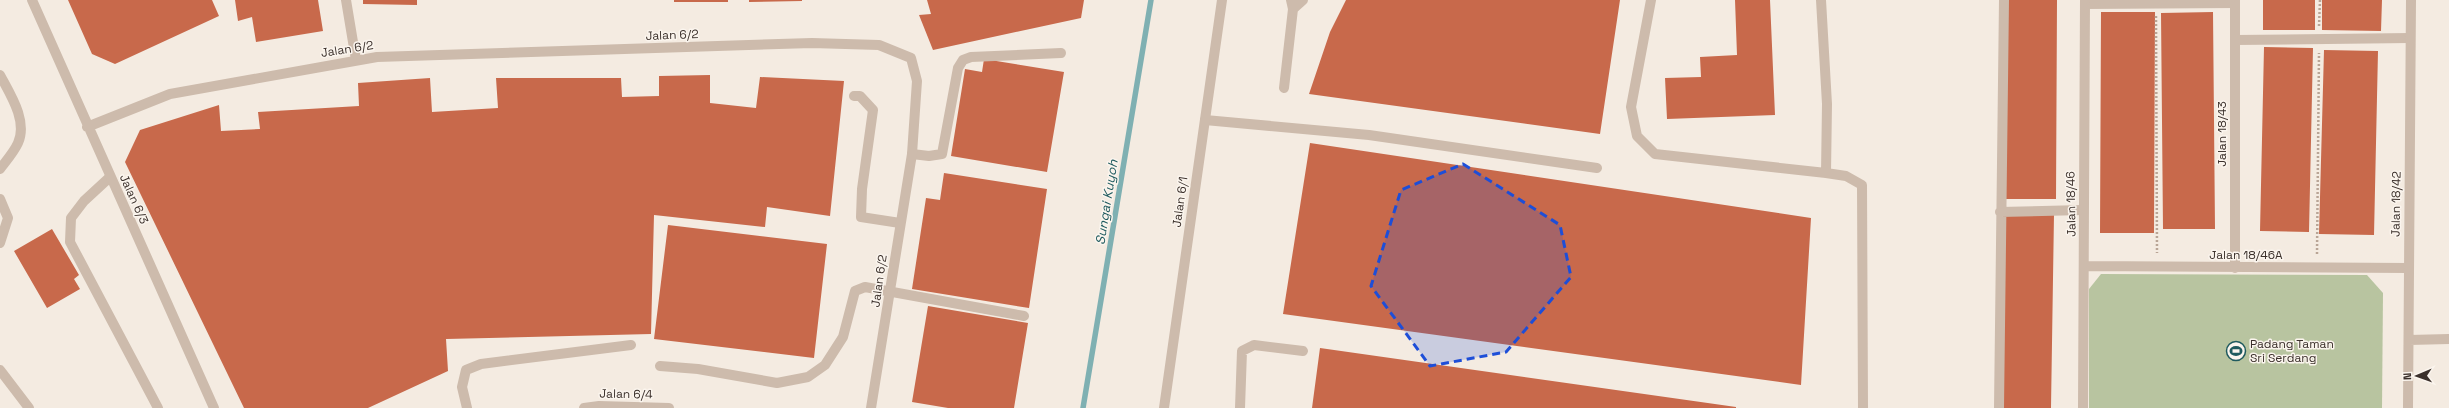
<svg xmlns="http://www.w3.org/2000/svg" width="2449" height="408" font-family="'Space Grotesk',sans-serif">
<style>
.green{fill:#b8c4a0}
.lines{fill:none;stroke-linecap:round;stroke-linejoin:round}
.stream{stroke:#7fb0b2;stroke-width:5.5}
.building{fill:#c8694b}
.path{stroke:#b9a596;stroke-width:2.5;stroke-dasharray:2 2;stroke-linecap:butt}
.lane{stroke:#cdbbac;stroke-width:10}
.street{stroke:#cdbbac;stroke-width:10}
.marked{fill:#1d4ed8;fill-opacity:0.2;stroke:#1d4ed8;stroke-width:3;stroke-dasharray:8 5;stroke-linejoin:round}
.labels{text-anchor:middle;stroke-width:3;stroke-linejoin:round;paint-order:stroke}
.street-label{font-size:12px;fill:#3b302b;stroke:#fbf5ee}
.poi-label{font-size:12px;fill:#3b302b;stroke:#fbf5ee;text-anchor:start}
.water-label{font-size:13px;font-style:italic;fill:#1f5a5e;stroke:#fbf5ee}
</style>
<rect width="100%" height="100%" fill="#f4ebe1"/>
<!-- green -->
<path class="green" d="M2101,274L2367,275L2383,293L2382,408H2089V289Z"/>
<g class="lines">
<!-- stream -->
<path class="stream" d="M1083,408L1151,0"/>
</g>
<!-- building -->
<path class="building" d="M68,0H212L219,16L115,64L92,54Z
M235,0H318L323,31L256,42L252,17L238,21Z
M363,0H417V5L363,4Z
M674,0H728V2H674Z
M749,0H802V1L749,2Z
M927,0H1084L1081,18L933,50L919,15L931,14Z
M1346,0H1620L1600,134L1309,94L1330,32Z
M1735,0H1770L1775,115L1667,119L1665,78L1701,77L1700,57L1737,55Z
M2001,0H2057L2056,199H2000Z
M2263,0H2315V30H2263Z
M2322,0H2382L2381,31L2322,30Z
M2101,12H2155L2154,233H2100Z
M2213,12L2215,229H2163L2161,13Z
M2264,47L2313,48L2309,232L2260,231Z
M2324,50L2378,51L2374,235L2319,234Z
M984,59L1064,72L1047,172L951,156L965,69L982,72Z
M710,75V103L756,108L760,77L844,81L830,216L767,207L765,227L654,215L651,334L446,339L448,371L368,408H244L125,162L140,130L219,105L221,131L260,129L258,112L359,106L358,83L430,78L432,112L498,108L496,78H621L622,97L659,96V76Z
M1310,143L1811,218L1801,385L1283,314Z
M944,173L1047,189L1029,308L912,289L926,198L940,200Z
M2003,214H2054L2051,408H2001Z
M668,225L827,244L814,358L654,339Z
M52,229L79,275L74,279L80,289L47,308L14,251Z
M928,306L1028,323L1014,408H948L912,402Z
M1320,348L1736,407V408H1312Z"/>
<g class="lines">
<!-- path -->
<path class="path" d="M2156,16L2157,253
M2319,26L2320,0
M2317,254L2319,53"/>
<!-- lane -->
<path class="lane" d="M346,0L356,60
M1651,0L1631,107L1637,136L1655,154L1826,173L1827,104L1821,0
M2085,4L2235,3
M1293,9L1303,0
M2235,40L2410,38
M0,75C10,94 28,121 18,143C14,152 6,161 0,169
M1284,88L1293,9L1291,0
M854,96H860L873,110L862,189L861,217L900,223
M1205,120L1369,135L1597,168
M912,154L929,156L942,154L958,68L963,60L971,57L1061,53
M1826,173L1846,176L1862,185L1863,408
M110,177L84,201L71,218L70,242L158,408
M0,199L8,218L0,243
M2000,212L2083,210
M660,366L698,369L777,383L808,377L825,365L843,337L855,291L865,287L1024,316
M0,370L29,408
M467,408L462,387L466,370L481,364L631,345
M1240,408L1242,351L1254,345L1303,351
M1999,408L2004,0"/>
<!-- street -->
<path class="street" d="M32,0L214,408
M2235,0V268
M87,127L170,94L377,57L812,43L879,45L911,58L917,81L912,154L871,408
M2085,266L2408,268
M2409,340L2449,339
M584,408L599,406L669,408
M1164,408L1222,0
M2083,408L2085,0
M2408,408L2411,0"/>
</g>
<!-- marked area -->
<path class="marked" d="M1463,164L1560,225L1571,277L1506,352L1430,366L1371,286L1401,190Z"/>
<!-- icons -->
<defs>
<symbol id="stadium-ring" viewBox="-11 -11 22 22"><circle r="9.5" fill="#fbf5ee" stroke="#1f5a5e" stroke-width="1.5"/><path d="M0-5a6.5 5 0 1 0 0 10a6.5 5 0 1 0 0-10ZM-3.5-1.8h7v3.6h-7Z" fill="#1f5a5e"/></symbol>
</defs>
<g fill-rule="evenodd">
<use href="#stadium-ring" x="2225" y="340" width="22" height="22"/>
</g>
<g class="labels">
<!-- street labels -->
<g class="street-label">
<text transform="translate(672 35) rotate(-2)" y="4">Jalan 6/2</text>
<text transform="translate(347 49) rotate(-9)" y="4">Jalan 6/2</text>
<text transform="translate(2222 134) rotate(-90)" y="4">Jalan 18/43</text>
<text transform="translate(134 199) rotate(66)" y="4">Jalan 6/3</text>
<text transform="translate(1180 202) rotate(-82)" y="4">Jalan 6/1</text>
<text transform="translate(2071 204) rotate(-91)" y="4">Jalan 18/46</text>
<text transform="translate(2396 204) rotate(-89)" y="4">Jalan 18/42</text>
<text x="2246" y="259">Jalan 18/46A</text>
<text transform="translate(879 281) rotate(-82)" y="4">Jalan 6/2</text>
<text transform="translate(626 394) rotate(1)" y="4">Jalan 6/4</text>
</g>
<!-- poi labels -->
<g class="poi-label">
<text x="2250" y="348">Padang Taman<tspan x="2250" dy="14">Sri Serdang</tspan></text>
</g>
<!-- water labels -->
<g class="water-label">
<text transform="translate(1106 202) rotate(-81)" y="5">Sungai Kuyoh</text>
</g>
</g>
<!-- north arrow -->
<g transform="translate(2417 376) rotate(268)" stroke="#fbf5ee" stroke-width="3" paint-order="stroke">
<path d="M0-3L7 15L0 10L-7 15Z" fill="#3b302b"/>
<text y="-6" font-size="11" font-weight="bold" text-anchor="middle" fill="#3b302b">N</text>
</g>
</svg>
